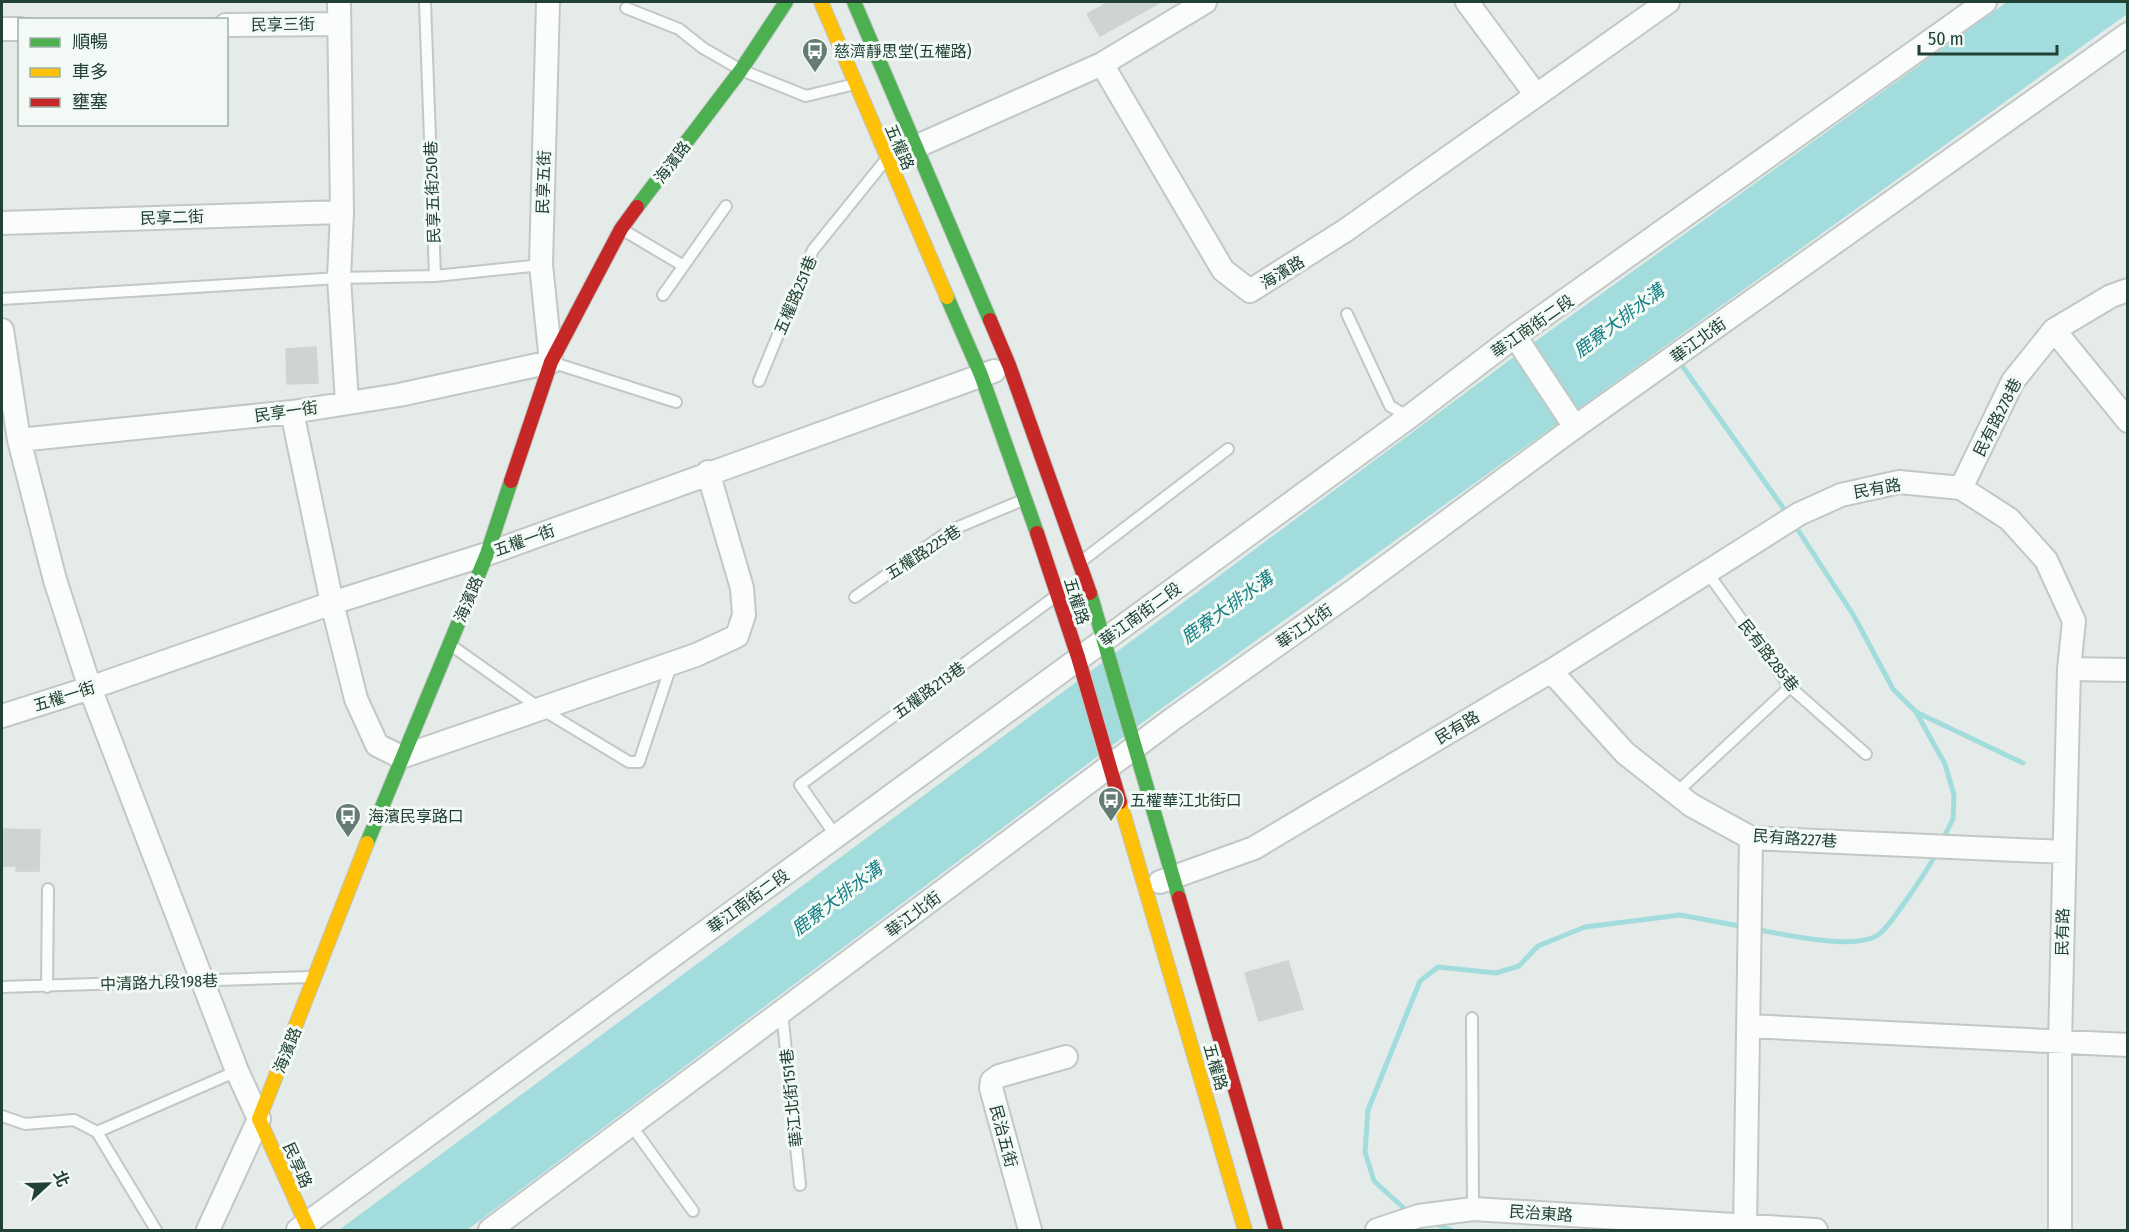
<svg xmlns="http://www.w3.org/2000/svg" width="2129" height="1232" font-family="'Fira Sans Condensed','Noto Sans TC',sans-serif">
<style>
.water{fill:#a2dcdd}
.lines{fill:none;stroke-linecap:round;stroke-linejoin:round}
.stream{stroke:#a2dcdd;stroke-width:5}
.building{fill:#cdd4d1;stroke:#ced4d1;stroke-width:1.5}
.lane-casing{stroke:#c2c8c5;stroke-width:14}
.street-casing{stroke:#c2c8c5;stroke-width:26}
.fast-casing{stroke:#bec7c3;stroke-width:16}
.slow-casing{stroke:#bec7c3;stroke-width:16}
.jam-casing{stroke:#bec7c3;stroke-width:16}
.lane{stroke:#fbfcfc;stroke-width:10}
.street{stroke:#fbfcfc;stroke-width:22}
.fast{stroke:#4caf50;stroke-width:14}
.slow{stroke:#ffc107;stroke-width:14}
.jam{stroke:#c62828;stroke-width:14}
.labels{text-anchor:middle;stroke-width:6;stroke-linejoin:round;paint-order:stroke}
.street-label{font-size:16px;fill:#204134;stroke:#f3faf5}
.poi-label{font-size:16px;fill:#204134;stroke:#f3faf5;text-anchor:start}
.water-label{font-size:18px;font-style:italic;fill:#147e83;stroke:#f3faf5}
</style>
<rect width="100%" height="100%" fill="#e5ebe8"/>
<!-- water -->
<path class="water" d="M2007,2H2127V14L1158,711L467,1230H339L1515,356Z"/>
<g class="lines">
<!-- stream -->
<path class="stream" d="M1678,360L1789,516
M1794,524L1854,616L1893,689L1916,712L1945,764L1954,795L1953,819L1942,841
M1916,712L2023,763
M1754,929C1782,934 1854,951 1878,935C1890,927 1930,866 1937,852
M1408,1212L1374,1181L1365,1152L1368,1110L1420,981L1438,967L1496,973L1519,966L1538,946L1585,927L1680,915L1745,927
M1433,1223L1451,1230"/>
</g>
<!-- building -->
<path class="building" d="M1109,2H1161L1100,36L1087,14Z
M316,347L318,383L287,384L286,349Z
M2,829L40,830L39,871H16V866H2Z
M1288,961L1303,1009L1259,1021L1245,973Z"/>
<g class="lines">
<defs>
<path id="lane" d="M425,2L435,276
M626,8L679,29L703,48L741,70L806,96L851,85
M623,230L682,265
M663,295L726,206
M2,299L339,278L435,276L541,265
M1347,314L1390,406L1409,417
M554,363L676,402
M759,381L813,250L884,162
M1083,560L1228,449
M1707,572L1790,687L1866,754
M855,597L949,531L1023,500
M452,646L538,707L629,762H639L671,666
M1676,793L1790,687
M836,836L800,785L1056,596
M2,987L310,977
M47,987L48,889
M782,1012L800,1185
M1472,1018L1473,1209
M2,1116L25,1124L74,1120L97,1132L156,1230
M631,1125L693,1211
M97,1132L237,1071"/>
<path id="street" d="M339,2L342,212L339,278L347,402
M1467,2L1536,95
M226,25L339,24
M2,29H20
M1102,64L1223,270L1250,291L1346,230L1668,2
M904,152L1102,64L1205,2
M2,223L342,212
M2,330L19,440L55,580L90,688L237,1071L259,1119L208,1230
M2054,330L2128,421
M1515,336L1575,427
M292,412L332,603L356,699L377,745L401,757L696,655L737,636L744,615L742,588L708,472
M19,440L292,412L399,395L551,362L541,265L548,2
M1961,488L2013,381L2054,330L2111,296L2128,290
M2069,669L2128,670
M1551,671L1625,753L1691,805L1751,838L2064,852
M2,716L90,688L332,603L487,554L994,371
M1160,882L1254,848L1551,671L1799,514L1841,495L1899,482L1961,488L2009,519L2046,560L2074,621L2069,669L2060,1043V1230
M1748,1026L2128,1045
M298,1230L1409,417L1515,336L1985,2
M490,1230L1174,718L1353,591L1575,427L2128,34
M1030,1230L991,1088L992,1081L999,1076L1066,1057
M1377,1230L1419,1216L1473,1209L1816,1230
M1745,1230L1751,838"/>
<path id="fast" d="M854,2L990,320
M637,207L741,70L786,2
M947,297L981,375L1037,533
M1090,593L1179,898
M367,843L487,554L511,481"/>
<path id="slow" d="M821,2L947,297
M1120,802L1245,1230
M309,1230L259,1119L367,843"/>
<path id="jam" d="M990,320L1009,365L1090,593
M511,481L551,362L621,229L637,207
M1037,533L1078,657L1120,802
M1179,898L1276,1230"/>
</defs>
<!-- lane casing -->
<use href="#lane" class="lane-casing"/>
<!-- street casing -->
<use href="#street" class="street-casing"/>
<!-- fast casing -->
<use href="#fast" class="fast-casing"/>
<!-- slow casing -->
<use href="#slow" class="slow-casing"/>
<!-- jam casing -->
<use href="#jam" class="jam-casing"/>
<!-- lane -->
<use href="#lane" class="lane"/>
<!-- street -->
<use href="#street" class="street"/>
<!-- fast -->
<use href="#fast" class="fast"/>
<!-- slow -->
<use href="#slow" class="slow"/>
<!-- jam -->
<use href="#jam" class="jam"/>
</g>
<!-- icons -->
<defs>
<symbol id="bus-pin" viewBox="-11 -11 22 30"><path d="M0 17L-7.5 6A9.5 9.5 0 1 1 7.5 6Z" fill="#657c73" stroke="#f3faf5"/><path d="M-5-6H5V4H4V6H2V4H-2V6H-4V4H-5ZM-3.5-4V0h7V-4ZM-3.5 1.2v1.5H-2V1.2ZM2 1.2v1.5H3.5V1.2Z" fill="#fff"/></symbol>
</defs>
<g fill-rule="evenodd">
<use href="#bus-pin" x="800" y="36" width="30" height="40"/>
<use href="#bus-pin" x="1096" y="785" width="30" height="40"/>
<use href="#bus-pin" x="333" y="801" width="30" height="40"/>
</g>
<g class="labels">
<!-- street labels -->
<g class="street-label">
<text transform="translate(283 24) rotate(-1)" y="6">民享三街</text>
<text transform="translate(900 147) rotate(66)" y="6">五權路</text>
<text transform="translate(672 162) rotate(-53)" y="6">海濱路</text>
<text transform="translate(543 182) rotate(-88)" y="6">民享五街</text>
<text transform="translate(432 192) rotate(-92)" y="6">民享五街250巷</text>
<text transform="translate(172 217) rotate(-2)" y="6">民享二街</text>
<text transform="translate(1282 272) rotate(-31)" y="6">海濱路</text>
<text transform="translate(795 295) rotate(-67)" y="6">五權路251巷</text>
<text transform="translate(1532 326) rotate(-35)" y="6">華江南街二段</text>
<text transform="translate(1698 340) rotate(-36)" y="6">華江北街</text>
<text transform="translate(286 411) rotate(-8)" y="6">民享一街</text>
<text transform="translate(1997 417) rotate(-63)" y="6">民有路278巷</text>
<text transform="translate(1877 488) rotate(-10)" y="6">民有路</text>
<text transform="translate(524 540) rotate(-20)" y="6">五權一街</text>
<text transform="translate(923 552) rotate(-33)" y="6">五權路225巷</text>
<text transform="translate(468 599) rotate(-67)" y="6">海濱路</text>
<text transform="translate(1077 601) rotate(72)" y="6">五權路</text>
<text transform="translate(1140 614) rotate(-36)" y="6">華江南街二段</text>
<text transform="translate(1304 626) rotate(-35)" y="6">華江北街</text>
<text transform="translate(1769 655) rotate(52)" y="6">民有路285巷</text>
<text transform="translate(929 690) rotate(-36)" y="6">五權路213巷</text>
<text transform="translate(64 696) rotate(-18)" y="6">五權一街</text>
<text transform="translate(1457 727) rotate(-31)" y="6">民有路</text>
<text transform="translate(1795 838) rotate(4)" y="6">民有路227巷</text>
<text transform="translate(748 901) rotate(-36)" y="6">華江南街二段</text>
<text transform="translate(913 914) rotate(-37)" y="6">華江北街</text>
<text transform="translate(2062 932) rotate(-89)" y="6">民有路</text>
<text transform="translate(159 982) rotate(-2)" y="6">中清路九段198巷</text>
<text transform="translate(287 1050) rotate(-68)" y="6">海濱路</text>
<text transform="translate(1216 1067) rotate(74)" y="6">五權路</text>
<text transform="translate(791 1098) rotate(-96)" y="6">華江北街151巷</text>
<text transform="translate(1004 1136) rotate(75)" y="6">民治五街</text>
<text transform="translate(298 1165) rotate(66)" y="6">民享路</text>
<text transform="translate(1541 1213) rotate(4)" y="6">民治東路</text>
</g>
<!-- poi labels -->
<g class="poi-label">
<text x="834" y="57">慈濟靜思堂(五權路)</text>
<text x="1130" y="806">五權華江北街口</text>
<text x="368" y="822">海濱民享路口</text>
</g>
<!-- water labels -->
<g class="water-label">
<text transform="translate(1619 321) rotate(-37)" y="6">鹿寮大排水溝</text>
<text transform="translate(1227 608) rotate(-36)" y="6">鹿寮大排水溝</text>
<text transform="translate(837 899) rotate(-37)" y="6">鹿寮大排水溝</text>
</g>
</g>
<!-- border -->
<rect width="2129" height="1232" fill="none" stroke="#204134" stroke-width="6"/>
<!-- legend -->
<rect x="18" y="18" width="210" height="108" fill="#f3faf5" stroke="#9fb0a8" stroke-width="1.5"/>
<rect x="30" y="38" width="30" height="9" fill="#4caf50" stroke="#9fb0a8" stroke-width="1.5"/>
<text x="72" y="48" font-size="18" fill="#204134">順暢</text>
<rect x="30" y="68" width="30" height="9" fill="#ffc107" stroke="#9fb0a8" stroke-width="1.5"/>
<text x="72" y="78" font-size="18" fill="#204134">車多</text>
<rect x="30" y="98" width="30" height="9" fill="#c62828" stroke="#9fb0a8" stroke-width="1.5"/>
<text x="72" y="108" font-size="18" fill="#204134">壅塞</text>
<!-- north arrow -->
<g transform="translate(48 1184) rotate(68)" stroke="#f3faf5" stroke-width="4.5" paint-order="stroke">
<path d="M0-4.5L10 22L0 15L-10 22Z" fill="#204134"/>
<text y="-9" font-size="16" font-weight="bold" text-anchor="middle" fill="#204134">北</text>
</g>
<!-- scale -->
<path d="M1919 45v9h138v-9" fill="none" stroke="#204134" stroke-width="3"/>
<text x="1928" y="45" font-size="18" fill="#204134" stroke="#f3faf5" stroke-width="4.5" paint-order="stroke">50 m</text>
</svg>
